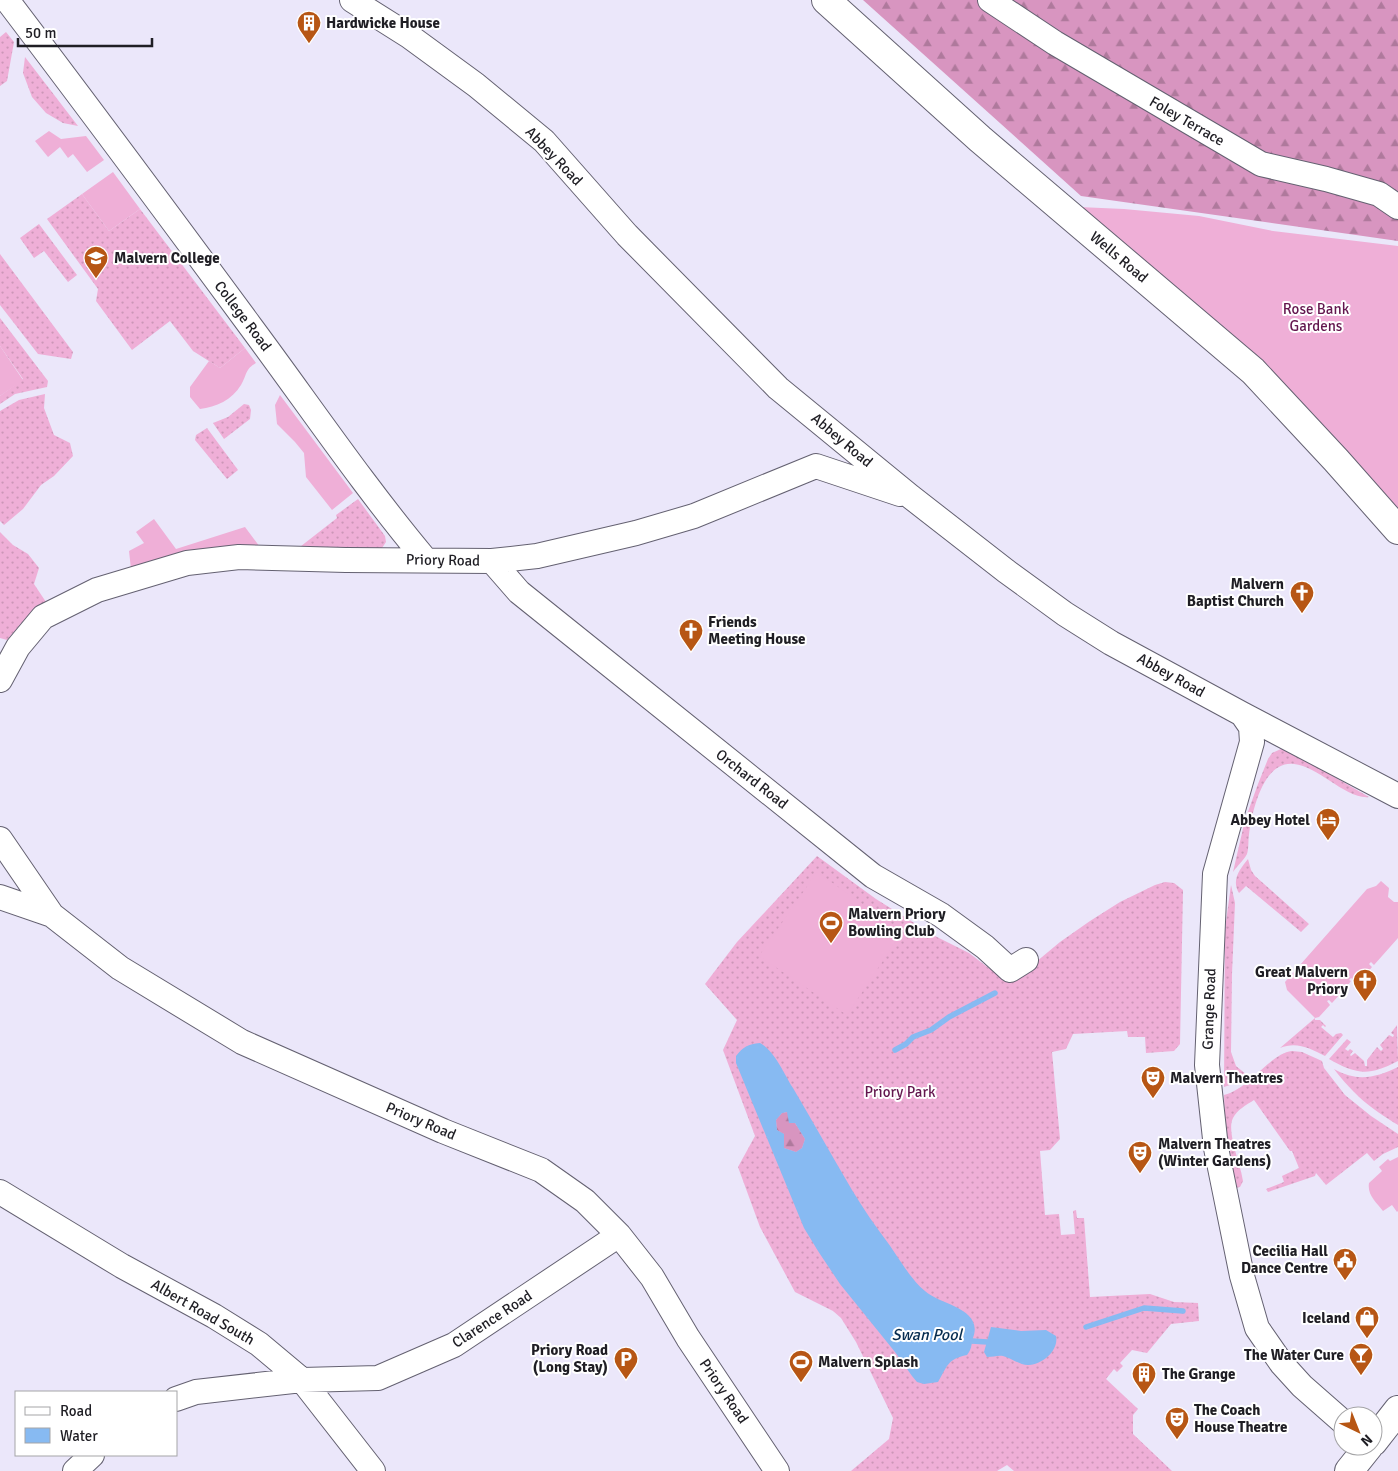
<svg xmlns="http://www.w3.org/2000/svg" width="1398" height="1471" font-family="Signika,sans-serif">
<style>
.grass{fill:url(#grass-dots)}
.forest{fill:url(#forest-firs)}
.garden{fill:#efafd7}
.water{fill:#87baf2;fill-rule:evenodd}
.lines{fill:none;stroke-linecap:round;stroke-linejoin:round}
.stream{stroke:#87baf2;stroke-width:5.5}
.minor-casing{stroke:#646171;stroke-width:26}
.major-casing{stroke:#646171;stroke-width:30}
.highway-casing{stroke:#646171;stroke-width:30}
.minor{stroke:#fff;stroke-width:24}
.major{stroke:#fff;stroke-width:28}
.highway{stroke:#fff;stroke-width:28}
.labels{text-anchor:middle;stroke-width:4;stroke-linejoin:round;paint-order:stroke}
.poi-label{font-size:15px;font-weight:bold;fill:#1f1e24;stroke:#fff;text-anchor:start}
.street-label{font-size:15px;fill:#1f1e24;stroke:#fff}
.park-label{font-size:15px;fill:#63164e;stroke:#fff}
.water-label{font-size:16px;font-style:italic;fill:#072d50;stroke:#fff}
</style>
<defs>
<pattern id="grass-dots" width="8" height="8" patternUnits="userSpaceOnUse" patternTransform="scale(1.25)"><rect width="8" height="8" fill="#efafd7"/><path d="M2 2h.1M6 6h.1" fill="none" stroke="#cc96b8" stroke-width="1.8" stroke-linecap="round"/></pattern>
<pattern id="forest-firs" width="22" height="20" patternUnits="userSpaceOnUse" patternTransform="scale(1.25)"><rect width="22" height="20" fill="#d895c0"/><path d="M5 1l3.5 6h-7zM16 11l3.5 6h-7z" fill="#af799c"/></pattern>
</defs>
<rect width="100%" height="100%" fill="#ebe7fa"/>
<!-- grass -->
<path class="grass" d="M6,32L14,42L7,81L0,86V37Z
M25,57L78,126L63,123L46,113L32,97L23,73Z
M82,194L109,231L140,209L245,348L220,368L193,351L170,321L132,350L96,301L98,289L47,219Z
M39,224L77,275L68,282L44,251L34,258L20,238Z
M0,254L73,352L71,359L38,354L0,305Z
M0,318L48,381L47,387L15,394L0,404V396L23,379L0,346Z
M45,394L44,408L54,435L70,443L73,456L54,476L41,485L23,509L4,525L0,521V411L19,400Z
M244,404L249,405L251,410L250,419L224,439L213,423L228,417Z
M207,428L238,470L227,479L195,440L196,435Z
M358,499L385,536L386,542L382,548L296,550L337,518L336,515Z
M0,532L13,545L28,554L39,568L34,584L46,602L26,618L7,640L0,638Z
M1281,749H1286L1369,797C1347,800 1318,766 1294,764C1263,760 1252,812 1249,835C1248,840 1249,848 1247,854C1244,860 1237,866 1233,872L1245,820L1258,784L1268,759L1272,753Z
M817,856L876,899L935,936L969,953L990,969L1030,967L1060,942L1090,921L1120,902L1155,885L1165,882L1174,883L1183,890L1180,1044L1174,1051L1146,1053L1145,1037H1128L1127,1031L1073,1034L1066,1049L1052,1052L1060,1139L1050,1150L1040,1151L1045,1215L1059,1214L1061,1235L1075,1234L1073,1211L1076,1210L1077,1218H1084L1090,1297L1150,1294L1174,1302L1198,1303L1199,1321L1171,1324L1147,1353L1132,1350L1120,1363L1123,1366L1117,1372L1114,1369L1106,1379L1138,1409L1133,1415V1434L1172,1471H1014L1007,1465L997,1471H851L889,1439L893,1418L856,1342L841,1318L833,1311L795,1292L760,1227L738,1167L755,1136L723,1050L737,1020L705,984L737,942Z
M1248,859L1251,870L1255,876L1309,924L1301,932L1246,886L1239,893C1231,880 1240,869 1248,859Z
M1231,885L1235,903L1232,974L1231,1052L1236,1066L1247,1075L1236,1083L1224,1087L1225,929Z
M1315,1018V1020H1320L1326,1026L1325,1027L1323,1025L1321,1027L1333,1037L1336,1034L1341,1033L1343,1035L1325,1056C1310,1048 1296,1041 1280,1048Z
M1397,1025L1398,1061C1369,1076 1357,1075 1329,1059L1347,1039L1351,1042L1345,1049L1348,1051L1350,1049L1353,1051L1350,1055L1351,1056L1355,1053L1364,1061L1365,1066H1367V1060L1377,1047L1381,1051L1383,1049L1380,1045L1389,1035L1393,1037L1394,1035L1391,1033Z
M1292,1051L1302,1052L1322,1061L1324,1068L1345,1095L1371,1116L1398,1134V1147L1383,1154L1374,1161L1367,1153L1326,1185L1316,1173L1315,1176L1268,1192L1266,1189L1284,1182L1282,1176L1299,1168L1292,1151H1290L1254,1100C1246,1105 1237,1110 1233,1118C1226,1131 1241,1165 1243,1181L1240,1187L1236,1188L1225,1125L1224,1095C1251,1088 1269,1054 1292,1051Z
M1398,1067V1125C1369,1107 1355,1096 1334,1069C1357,1082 1375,1078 1398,1067Z"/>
<!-- forest -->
<path class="forest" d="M863,0H1398V241L1081,196Z
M788,1112L805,1139L802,1148L796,1152L784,1148V1134L777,1130L776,1120L782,1113Z"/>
<!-- garden -->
<path class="garden" d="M49,131L61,139L86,136L104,160L87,172L73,154L68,158L60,147L48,157L35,141Z
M113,172L140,209L109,231L82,194Z
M1079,207L1124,209L1199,216L1273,231L1398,246V517Z
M0,346L23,380L0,396Z
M245,348L256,363C245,369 247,375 241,385C232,400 216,407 200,409L190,397V387L209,361L220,368Z
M280,395L353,493L332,510L306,477L304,453L295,442L277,424L275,405Z
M154,519L176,549L245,527L263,551L131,569L129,551L144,543L136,532Z
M817,872L902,932L847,1015L759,956Z
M1381,881L1389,888L1388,897L1394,902H1398V938L1374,965L1371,962L1369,964L1372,967L1367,973L1363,970L1361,972L1365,975L1361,980L1357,976L1354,980L1351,978L1349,980L1351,981L1344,990L1340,987L1339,989L1342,992L1332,1003L1329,1000L1327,1001L1330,1005L1319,1017L1315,1018L1287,990L1285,982L1367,889L1376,886Z
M1398,1157V1211L1397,1212L1392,1205L1383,1211C1376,1202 1367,1195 1369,1183L1382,1171L1379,1167L1388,1159L1390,1161Z"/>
<!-- water -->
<path class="water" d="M760,1043C775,1051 784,1074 793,1088C813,1122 832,1156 852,1190C863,1208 875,1226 888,1243C898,1257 912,1281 925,1291C940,1305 984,1308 973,1338C971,1345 972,1349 967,1355C947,1359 947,1367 938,1382L924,1384L917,1382L912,1376L895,1352L840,1284L818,1251L804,1228L797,1211L736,1063V1056C743,1047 748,1044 760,1043ZM787,1112L789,1123H795L805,1139L802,1148L796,1152L784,1148V1134L777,1130L776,1120L782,1113Z
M991,1327L1021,1331L1046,1330L1056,1336C1059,1350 1043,1364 1029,1365C1021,1366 1011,1358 1003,1356C998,1355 993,1357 987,1357L984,1352Z"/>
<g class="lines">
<!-- stream -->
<path class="stream" d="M895,1050L906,1044L913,1037L931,1030L949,1017L995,993
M1086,1327L1144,1308L1183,1311
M972,1341L987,1342"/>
<defs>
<path id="minor" d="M7,0C89,108 170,217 251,327C309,405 363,485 425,559
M352,0L409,36L476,85L544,141L627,235L778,388L911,497L1006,571L1065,614L1111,643L1242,714L1398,796
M990,0L1055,43L1261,164L1326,179L1379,194L1398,207
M492,561L519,592L873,876L941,915L985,947L1010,970L1026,960
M0,680L18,647L43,617L97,590L187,563L239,557L346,560L492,561L537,556L636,533L694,516L816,466L900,494
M1242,714L1251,727L1252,742L1215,874L1207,1065L1216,1148L1242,1276L1257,1328L1282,1364L1302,1386L1343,1422
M0,839L52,915L120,968L242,1042L443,1131L541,1170L585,1201L619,1235L652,1277L688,1338L777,1471
M0,897L52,915
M0,1192L122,1266L214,1316L259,1344L302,1380L373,1471
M176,1399L196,1392L302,1380L378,1378L454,1345L619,1235
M75,1471L92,1455"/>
<path id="major" d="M1373,1442L1398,1410
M1349,1471L1369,1446"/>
<path id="highway" d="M826,0L980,139L1253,371L1336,460L1398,530"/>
</defs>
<!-- minor casing -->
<use href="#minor" class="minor-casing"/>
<!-- major casing -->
<use href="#major" class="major-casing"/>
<!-- highway casing -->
<use href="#highway" class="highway-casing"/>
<!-- minor -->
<use href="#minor" class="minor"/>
<!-- major -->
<use href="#major" class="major"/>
<!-- highway -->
<use href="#highway" class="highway"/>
</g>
<!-- icons -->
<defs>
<symbol id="building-pin" viewBox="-11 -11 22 30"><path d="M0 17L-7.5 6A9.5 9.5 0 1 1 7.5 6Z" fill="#b75614" stroke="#fff"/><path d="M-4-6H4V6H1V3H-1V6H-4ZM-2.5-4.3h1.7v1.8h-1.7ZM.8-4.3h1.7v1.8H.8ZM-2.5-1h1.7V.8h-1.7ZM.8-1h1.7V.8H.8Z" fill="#fff"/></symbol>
<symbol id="school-pin" viewBox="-11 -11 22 30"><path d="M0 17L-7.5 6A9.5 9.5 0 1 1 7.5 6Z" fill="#b75614" stroke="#fff"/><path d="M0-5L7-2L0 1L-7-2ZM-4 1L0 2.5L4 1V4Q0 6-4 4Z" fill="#fff"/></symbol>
<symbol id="church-pin" viewBox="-11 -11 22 30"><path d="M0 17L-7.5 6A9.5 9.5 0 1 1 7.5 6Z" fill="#b75614" stroke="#fff"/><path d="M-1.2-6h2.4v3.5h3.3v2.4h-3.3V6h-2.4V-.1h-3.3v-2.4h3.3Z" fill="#fff"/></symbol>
<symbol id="hotel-pin" viewBox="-11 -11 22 30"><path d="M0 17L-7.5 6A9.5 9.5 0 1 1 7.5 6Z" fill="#b75614" stroke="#fff"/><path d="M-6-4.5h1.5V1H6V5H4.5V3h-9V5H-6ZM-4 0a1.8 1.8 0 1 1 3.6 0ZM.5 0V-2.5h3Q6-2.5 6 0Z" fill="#fff"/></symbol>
<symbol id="stadium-pin" viewBox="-11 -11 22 30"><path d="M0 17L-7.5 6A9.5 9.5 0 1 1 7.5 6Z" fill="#b75614" stroke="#fff"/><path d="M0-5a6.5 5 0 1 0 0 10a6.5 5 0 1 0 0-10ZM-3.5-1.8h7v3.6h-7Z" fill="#fff"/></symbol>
<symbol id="theatre-pin" viewBox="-11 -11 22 30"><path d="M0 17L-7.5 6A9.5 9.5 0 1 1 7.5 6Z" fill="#b75614" stroke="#fff"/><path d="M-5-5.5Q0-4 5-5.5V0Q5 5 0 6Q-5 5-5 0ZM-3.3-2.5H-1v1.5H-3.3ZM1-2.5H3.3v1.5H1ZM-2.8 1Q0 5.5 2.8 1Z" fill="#fff"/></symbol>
<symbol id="civic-pin" viewBox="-11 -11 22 30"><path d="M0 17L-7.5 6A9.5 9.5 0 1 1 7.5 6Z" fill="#b75614" stroke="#fff"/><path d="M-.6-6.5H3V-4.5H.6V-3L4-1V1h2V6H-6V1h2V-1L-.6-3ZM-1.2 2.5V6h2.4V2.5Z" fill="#fff"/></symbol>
<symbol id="shop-pin" viewBox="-11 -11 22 30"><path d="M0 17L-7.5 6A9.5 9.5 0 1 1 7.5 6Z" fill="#b75614" stroke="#fff"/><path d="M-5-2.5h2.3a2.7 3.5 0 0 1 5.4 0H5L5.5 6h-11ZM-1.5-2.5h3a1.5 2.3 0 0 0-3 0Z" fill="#fff"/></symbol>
<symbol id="bar-pin" viewBox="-11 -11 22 30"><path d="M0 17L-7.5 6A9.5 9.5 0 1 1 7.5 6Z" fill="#b75614" stroke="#fff"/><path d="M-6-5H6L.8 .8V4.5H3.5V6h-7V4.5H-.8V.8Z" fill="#fff"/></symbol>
<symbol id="parking-pin" viewBox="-11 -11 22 30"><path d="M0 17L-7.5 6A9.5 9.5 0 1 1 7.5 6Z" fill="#b75614" stroke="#fff"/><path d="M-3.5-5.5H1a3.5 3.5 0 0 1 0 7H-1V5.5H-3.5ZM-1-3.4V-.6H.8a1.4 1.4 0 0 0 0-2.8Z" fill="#fff"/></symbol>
</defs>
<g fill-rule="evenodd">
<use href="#building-pin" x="295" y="9" width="28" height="38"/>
<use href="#school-pin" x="82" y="244" width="28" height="38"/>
<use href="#church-pin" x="1288" y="579" width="28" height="38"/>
<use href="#church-pin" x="677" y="617" width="28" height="38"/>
<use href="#hotel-pin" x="1314" y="806" width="28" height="38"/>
<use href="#stadium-pin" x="817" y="909" width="28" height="38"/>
<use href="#church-pin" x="1351" y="967" width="28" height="38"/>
<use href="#theatre-pin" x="1139" y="1064" width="28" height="38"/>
<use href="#theatre-pin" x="1126" y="1139" width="28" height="38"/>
<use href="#civic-pin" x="1331" y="1246" width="28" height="38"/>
<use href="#shop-pin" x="1353" y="1304" width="28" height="38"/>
<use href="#bar-pin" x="1347" y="1341" width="28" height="38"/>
<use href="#parking-pin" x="612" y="1345" width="28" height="38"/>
<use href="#stadium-pin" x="787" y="1348" width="28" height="38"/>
<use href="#building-pin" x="1130" y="1360" width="28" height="38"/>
<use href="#theatre-pin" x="1163" y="1405" width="28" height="38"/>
</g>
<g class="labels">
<!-- poi labels -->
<g class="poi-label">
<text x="326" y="28">Hardwicke House</text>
<text x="114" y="263">Malvern College</text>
<text x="1284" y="589" text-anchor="end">Malvern<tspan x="1284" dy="17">Baptist Church</tspan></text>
<text x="708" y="627">Friends<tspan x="708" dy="17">Meeting House</tspan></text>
<text x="1310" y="825" text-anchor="end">Abbey Hotel</text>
<text x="848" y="919">Malvern Priory<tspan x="848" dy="17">Bowling Club</tspan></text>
<text x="1348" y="977" text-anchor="end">Great Malvern<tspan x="1348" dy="17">Priory</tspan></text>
<text x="1170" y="1083">Malvern Theatres</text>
<text x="1158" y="1149">Malvern Theatres<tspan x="1158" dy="17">(Winter Gardens)</tspan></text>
<text x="1328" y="1256" text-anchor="end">Cecilia Hall<tspan x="1328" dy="17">Dance Centre</tspan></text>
<text x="1350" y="1323" text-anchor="end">Iceland</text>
<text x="608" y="1355" text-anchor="end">Priory Road<tspan x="608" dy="17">(Long Stay)</tspan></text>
<text x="1344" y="1360" text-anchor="end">The Water Cure</text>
<text x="818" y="1367">Malvern Splash</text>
<text x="1162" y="1379">The Grange</text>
<text x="1194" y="1415">The Coach<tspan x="1194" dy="17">House Theatre</tspan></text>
</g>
<!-- street labels -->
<g class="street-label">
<text transform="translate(1187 121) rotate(30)" y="5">Foley Terrace</text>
<text transform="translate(554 156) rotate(46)" y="5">Abbey Road</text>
<text transform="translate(1119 257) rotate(40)" y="5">Wells Road</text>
<text transform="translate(243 316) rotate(53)" y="5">College Road</text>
<text transform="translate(842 440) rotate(40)" y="5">Abbey Road</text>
<text transform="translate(443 560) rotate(1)" y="5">Priory Road</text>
<text transform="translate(1171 675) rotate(29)" y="5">Abbey Road</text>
<text transform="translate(752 779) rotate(38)" y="5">Orchard Road</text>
<text transform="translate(1209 1009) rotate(-88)" y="5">Grange Road</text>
<text transform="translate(421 1121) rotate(23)" y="5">Priory Road</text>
<text transform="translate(203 1312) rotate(30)" y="5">Albert Road South</text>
<text transform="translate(492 1319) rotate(-33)" y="5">Clarence Road</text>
<text transform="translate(724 1391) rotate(56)" y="5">Priory Road</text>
</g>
<!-- park labels -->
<g class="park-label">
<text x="1316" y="314">Rose Bank<tspan x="1316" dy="17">Gardens</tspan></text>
<text x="900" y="1097">Priory Park</text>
</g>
<!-- water labels -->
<g class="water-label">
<text x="927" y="1340">Swan Pool</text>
</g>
</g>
<!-- legend -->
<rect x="15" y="1391" width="162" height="65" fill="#ffffff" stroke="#a5a5a7"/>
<rect x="25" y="1407" width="25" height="8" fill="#ffffff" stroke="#a5a5a7"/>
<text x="60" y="1416" font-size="15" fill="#1f1e24">Road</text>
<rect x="25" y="1428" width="25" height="15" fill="#87baf2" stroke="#a5a5a7"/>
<text x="60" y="1441" font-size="15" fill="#1f1e24">Water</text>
<!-- north arrow -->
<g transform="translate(1358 1431) rotate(137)"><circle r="24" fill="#ffffff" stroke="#a5a5a7"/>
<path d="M0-4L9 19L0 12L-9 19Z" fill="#b75614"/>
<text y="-8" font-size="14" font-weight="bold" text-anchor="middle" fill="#1f1e24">N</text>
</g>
<!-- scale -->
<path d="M18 38v8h134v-8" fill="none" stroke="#1f1e24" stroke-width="2.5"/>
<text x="25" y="38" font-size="15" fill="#1f1e24" stroke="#ffffff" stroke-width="4" paint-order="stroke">50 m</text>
</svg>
